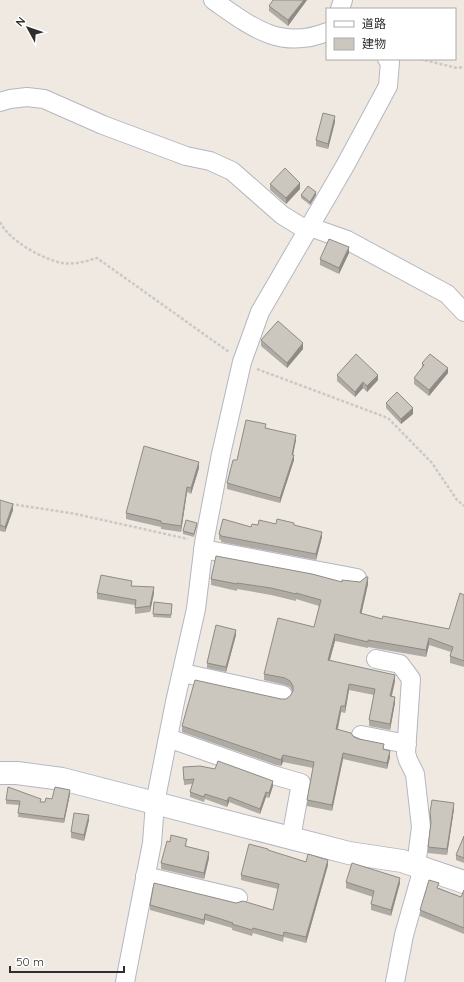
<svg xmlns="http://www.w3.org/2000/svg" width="464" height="982" font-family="Quicksand,'Noto Sans JP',sans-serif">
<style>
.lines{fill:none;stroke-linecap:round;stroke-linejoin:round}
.street-casing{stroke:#b4b7c1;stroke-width:20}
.secondary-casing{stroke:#b4b7c1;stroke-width:24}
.path{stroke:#c9c9c9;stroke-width:2.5;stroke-dasharray:3 2;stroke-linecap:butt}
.street{stroke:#fff;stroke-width:18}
.secondary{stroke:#fff;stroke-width:22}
.wall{fill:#afaba4}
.shaded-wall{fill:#8e8b86}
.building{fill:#cbc7bf;stroke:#8e8b86}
</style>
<rect width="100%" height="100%" fill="#efe9e1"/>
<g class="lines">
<defs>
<path id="street" d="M213,0C250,26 280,51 327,32
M340,9L343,0
M0,102L10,99L27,97L44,99L103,125L186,156L210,161L232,171L282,215L308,231
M310,227L347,240L447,294L464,312
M203,549L357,578
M376,659L400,664L411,679L406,753L408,760L415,774L421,827L416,866
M183,673L283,695
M361,735L407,744
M168,738L273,775L301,783L291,838
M145,876L238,898
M125,982L152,843L155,803L175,702L196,609L204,543L221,454L242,362L260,312L346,164L388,86L390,62L387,59
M395,982L404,935L423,868"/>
<path id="secondary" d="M0,773H17L62,779L349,853L402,861L464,882"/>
</defs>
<!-- street casing -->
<use href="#street" class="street-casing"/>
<!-- secondary casing -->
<use href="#secondary" class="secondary-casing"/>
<!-- path -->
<path class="path" d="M420,59L457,68L464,67
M0,222C9,241 44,260 63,263C74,265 87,261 97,258L229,352
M257,369L388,418L432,463L457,500L464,506
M11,504L76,514L188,539"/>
<!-- street -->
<use href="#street" class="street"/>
<!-- secondary -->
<use href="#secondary" class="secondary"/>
</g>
<!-- wall -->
<path class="wall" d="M307,0L288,26L269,11V6Z
M335,122L328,149L316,146V140Z
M270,184L300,189L286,204L270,190Z
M301,195H316L310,205L301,198Z
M349,253L339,274L320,265V259Z
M261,340L303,349L287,368L261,346Z
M422,363L448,373L429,396L414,384V378L422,368Z
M337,375L378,380L367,392L363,388L355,397L337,381Z
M386,403L413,414L401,424L386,408Z
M266,428L296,440L293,455L294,460L280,503L227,489V483L237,460Z
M199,468L191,494L187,492L181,532L161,529V527L126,519V513Z
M0,500L13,510L5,532L0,531Z
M276,524L294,526L322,537L316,560L221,542V540L219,539V534L251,527L258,525Z
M197,526L194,537L183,534V531Z
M211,579L342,582L368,584L361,614L382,619L449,629L464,595V667L450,663V656L451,652L429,645L426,657L368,647V648L335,641L330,660L395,681L392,696L395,703L390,730L369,726V720L374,695L349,690L345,713L341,712L338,729L384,749L390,757L387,769L343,759L332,811L307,806V800L313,768L283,762L281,766L276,765L182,732V726L281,699H286L290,696L293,692L290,687L285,685L264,680V674L314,627L319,606L296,599V601L271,595L237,589V591L211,585Z
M132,586L154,593L150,612L135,614V605L97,599V593Z
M154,602L172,604L171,618L153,617Z
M236,635L226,672L207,668V663Z
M183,767L273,786L269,798L266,797L260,814L229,802L227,807L205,799L204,802L190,797V792L192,784L184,785Z
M70,794L64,823L18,817L19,805L6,804V800L45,802L52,799Z
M454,809L447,855L428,853V847L431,825L430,812Z
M89,820L84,841L71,838V832Z
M464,836V863L456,860V855Z
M187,844L186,846L209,858L204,879L161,869V863Z
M268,851L306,862L328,865L306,943L284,937L283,942L253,933L252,936L232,930V928L205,920L204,925L150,910V905L236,903L273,910L278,889L241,880V875Z
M346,882L400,883L391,916L371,910V904L373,897L346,888Z
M439,888L461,897L464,890V934L420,916V910Z"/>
<!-- shaded-wall -->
<path class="shaded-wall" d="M304,0H307L288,26V20Z
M335,116V122L328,149V144Z
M300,183V189L286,204V198Z
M316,192V195L310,205V202Z
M349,247V253L339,274V268Z
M303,343V349L287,368V363Z
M448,368V373L429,396V390Z
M378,375V380L367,392V386Z
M363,382V388L355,397V392Z
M413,408V414L401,424V419Z
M296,435V440L292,460V455Z
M294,455V460L280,503V498Z
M199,462V468L191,494V488Z
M187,487V492L181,532V526Z
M13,504V510L5,532V527Z
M322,532V537L316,560V554Z
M368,577V584L360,620V613Z
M154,587V593L150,612V606Z
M236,630V635L226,672V667Z
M335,634V641L328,666V660Z
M429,638V645L426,657V650Z
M395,675V681L390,702V696Z
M349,684V690L345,713V706Z
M395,697V703L390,730V724Z
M341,706V712L336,736V729Z
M390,751V757L387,769V763Z
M343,753V759L332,811V805Z
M283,755V762L281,766V760Z
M273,781V786L269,798V793Z
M70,790V794L64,823V819Z
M266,792V797L260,814V809Z
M229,797V802L227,807V801Z
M454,803V809L447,855V849Z
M89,815V820L84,841V835Z
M209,852V858L204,879V873Z
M328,860V865L306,943V937Z
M400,878V883L391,916V910Z
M205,914V920L204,925V920Z"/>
<!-- building -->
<path class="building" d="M273,0H304L288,20L269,6Z
M323,113L335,116L328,144L316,140Z
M285,168L300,183L286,198L270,184Z
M308,186L316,192L310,202L301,195Z
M329,239L349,247L339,268L320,259Z
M278,321L303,343L287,363L261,340Z
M356,354L378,375L367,386L363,382L355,392L337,375Z
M430,354L448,368L429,390L414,378L424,365L422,363Z
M397,392L413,408L401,419L386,403Z
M246,420L266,424L265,428L296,435L292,455H294L280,498L227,483L233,460H237Z
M144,446L199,462L191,488L187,487L181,526L161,523V521L126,513Z
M0,500L13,504L5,527L0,525Z
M223,519L251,527L252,524L258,525L259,520L276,524L277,519L294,523V525L322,532L316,554L221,536V535L219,534Z
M186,520L197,523L194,534L183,531Z
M216,556L312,574L342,582V580L360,582L366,577H368L360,613L382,619L383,616L449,629L460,593L464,595V661L450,656L453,647L429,638L426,650L368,640V642L335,634L328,660L395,675L390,696L395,697L390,724L369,720L375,689L349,684L345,706H341L336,729L351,733L354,737L359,739L384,744L383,749L390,751L387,763L343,753L332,805L307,800L314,762L283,755L281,760L182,726L195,680L281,699H286L290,696L293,691V686L290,681L285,678L264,674L278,618L314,627L321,600L296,593V594L271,588L237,583V584L211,579Z
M101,575L132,581L131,586L154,587L150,606L135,608L136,600L97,593Z
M154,602L172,604L171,615L153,614Z
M216,625L236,630L226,667L207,663Z
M218,761L273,781L269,793L266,792L260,809L229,797L227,801L205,794L204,797L190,792L194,779L184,780L183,767L200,766L215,769Z
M8,787L41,799L40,802H45L46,798L52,799L55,787L70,790L64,819L18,813L20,801L6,800Z
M432,800L454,803L447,849L428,847L431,822L430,812Z
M74,813L89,815L84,835L71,832Z
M171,835L187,839L185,846L209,852L204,873L161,863L167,841L170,842Z
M464,836V858L456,855Z
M249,844L268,849V850L306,862L308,854L328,860L306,937L284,932L283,936L253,928L252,930L232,924L233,923L205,914L204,920L150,905L154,883L236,903L243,901L273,910L279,884L241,875Z
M352,863L400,878L391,910L371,904L374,891L346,882Z
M429,880L439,883L437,888L461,897L464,890V928L420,910Z"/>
<!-- legend -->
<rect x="326" y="8" width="130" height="52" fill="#ffffff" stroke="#ababab"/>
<rect x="334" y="21" width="20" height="6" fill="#ffffff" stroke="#ababab"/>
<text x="362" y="28" font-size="12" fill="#2e2e2e">道路</text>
<rect x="334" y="38" width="20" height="12" fill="#cbc7bf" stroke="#ababab"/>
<text x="362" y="48" font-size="12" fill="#2e2e2e">建物</text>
<!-- north arrow -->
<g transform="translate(28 28) rotate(310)" stroke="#ffffff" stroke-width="3" paint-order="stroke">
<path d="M0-3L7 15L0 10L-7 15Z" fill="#2e2e2e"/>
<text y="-6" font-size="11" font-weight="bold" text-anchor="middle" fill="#2e2e2e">N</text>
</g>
<!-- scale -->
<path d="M10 966v6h114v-6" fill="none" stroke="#2e2e2e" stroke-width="2"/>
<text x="16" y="966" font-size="12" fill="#2e2e2e" stroke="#ffffff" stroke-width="3" paint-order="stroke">50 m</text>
</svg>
